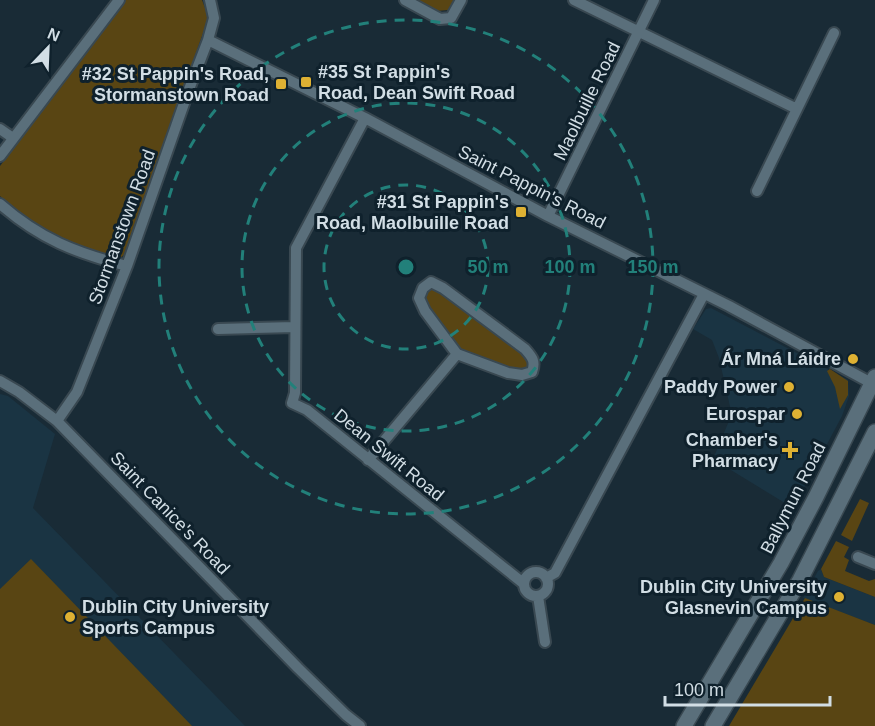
<svg xmlns="http://www.w3.org/2000/svg" width="875" height="726" font-family="Arial,sans-serif">
<style>
.built{fill:#1a3443}
.green{fill:#594513}
.lines{fill:none;stroke-linecap:round;stroke-linejoin:round}
.street-casing{stroke:#394851;stroke-width:14}
.secondary-casing{stroke:#394851;stroke-width:18}
.street{stroke:#5a6f7b;stroke-width:10}
.secondary{stroke:#5a6f7b;stroke-width:15}
.ring{fill:none;stroke:#22807a;stroke-width:3;stroke-dasharray:10 8}
.poi-dot{fill:#deb133;stroke:#0f212c;stroke-width:2}
.labels{text-anchor:middle;stroke-width:6;stroke-linejoin:round;paint-order:stroke}
.poi-label{font-size:18px;font-weight:bold;fill:#d2dee5;stroke:#0f212c;text-anchor:end}
.street-label{font-size:18px;fill:#d2dee5;stroke:#0f212c}
.centre{fill:#22807a;stroke:#0f212c;stroke-width:3}
.ring-label{font-size:18px;text-anchor:middle;font-weight:bold;fill:#22807a;stroke:#0f212c;stroke-width:6;stroke-linejoin:round;paint-order:stroke}
</style>
<rect width="100%" height="100%" fill="#192b36"/>
<!-- built -->
<path class="built" d="M711,308L848,380L849,396L842,416L793,508L713,459L729,421L731,411L719,358L712,340L693,329L706,309Z
M0,394L8,396L55,434L33,508L245,726H0Z
M821,569L824,577L875,597V625L803,598L818,571Z"/>
<!-- green -->
<path class="green" d="M125,0H202L207,13V22L124,255L119,259C75,252 31,228 0,196V166Z
M416,0H454L448,10L437,11Z
M428,284L536,359L539,366L537,373C522,378 475,359 461,349C446,338 432,312 422,295Z
M830,369L848,381V395L840,409L835,387L827,371Z
M860,499L869,503L852,541L841,535Z
M836,541L849,547L844,557L849,560L845,571L869,581L875,579V597L824,577L821,569Z
M31,559L192,726H0V589Z
M805,598L875,625V726H729Z"/>
<g class="lines">
<defs>
<path id="street" d="M405,0L440,19L451,18L461,0
M574,0L797,109
M208,40L365,118L548,216L729,306L875,385
M365,118L296,248L295,393L292,403L307,410L523,583
M0,129L13,138
M0,156L119,0
M757,191L834,33
M0,204C40,239 76,253 127,266
M548,216L654,0
M431,282L443,288L525,349C532,357 536,361 532,372L522,375L508,373L457,354L425,311L419,298L423,288Z
M218,329L295,327
M0,381L19,392L57,421L298,668L346,715L360,726
M57,421L77,392L127,266L188,92L208,40L214,18L210,0
M368,460L457,354
M858,557L875,564
M524 584a12 12 0 1 1 24 0a12 12 0 1 1-24 0Z
M546,578L555,573L704,294
M538,596L545,642"/>
<path id="secondary" d="M684,726L781,563L816,497L875,377
M713,726L800,580L875,432"/>
</defs>
<!-- street casing -->
<use href="#street" class="street-casing"/>
<!-- secondary casing -->
<use href="#secondary" class="secondary-casing"/>
<!-- street -->
<use href="#street" class="street"/>
<!-- secondary -->
<use href="#secondary" class="secondary"/>
</g>
<!-- distance rings -->
<g class="ring">
<circle cx="406" cy="267" r="82"/>
<circle cx="406" cy="267" r="164"/>
<circle cx="406" cy="267" r="247"/>
</g>
<!-- markers -->
<g class="poi-dot">
<rect x="300" y="76" width="12" height="12" rx="3"/>
<rect x="275" y="78" width="12" height="12" rx="3"/>
<rect x="515" y="206" width="12" height="12" rx="3"/>
<circle cx="853" cy="359" r="6"/>
<circle cx="789" cy="387" r="6"/>
<circle cx="797" cy="414" r="6"/>
<path d="M787 441h6v6h6v6h-6v6h-6v-6h-6v-6h6z"/>
<circle cx="839" cy="597" r="6"/>
<circle cx="70" cy="617" r="6"/>
</g>
<g class="labels">
<!-- poi labels -->
<g class="poi-label">
<text x="318" y="78" text-anchor="start">#35 St Pappin's<tspan x="318" dy="21">Road, Dean Swift Road</tspan></text>
<text x="269" y="80">#32 St Pappin's Road,<tspan x="269" dy="21">Stormanstown Road</tspan></text>
<text x="509" y="208">#31 St Pappin's<tspan x="509" dy="21">Road, Maolbuille Road</tspan></text>
<text x="841" y="365">Ár Mná Láidre</text>
<text x="777" y="393">Paddy Power</text>
<text x="785" y="420">Eurospar</text>
<text x="778" y="446">Chamber's<tspan x="778" dy="21">Pharmacy</tspan></text>
<text x="827" y="593">Dublin City University<tspan x="827" dy="21">Glasnevin Campus</tspan></text>
<text x="82" y="613" text-anchor="start">Dublin City University<tspan x="82" dy="21">Sports Campus</tspan></text>
</g>
<!-- street labels -->
<g class="street-label">
<text transform="translate(587 101) rotate(-64)" y="6">Maolbuille Road</text>
<text transform="translate(532 187) rotate(27)" y="6">Saint Pappin's Road</text>
<text transform="translate(122 227) rotate(-70)" y="6">Stormanstown Road</text>
<text transform="translate(389 455) rotate(39)" y="6">Dean Swift Road</text>
<text transform="translate(793 498) rotate(-63)" y="6">Ballymun Road</text>
<text transform="translate(170 513) rotate(46)" y="6">Saint Canice's Road</text>
</g>
</g>
<circle cx="406" cy="267" r="9" class="centre"/>
<g class="ring-label">
<text x="488" y="273">50 m</text>
<text x="570" y="273">100 m</text>
<text x="653" y="273">150 m</text>
</g>
<!-- north arrow -->
<g transform="translate(48 48) rotate(23)" stroke="#0f212c" stroke-width="4.5" paint-order="stroke">
<path d="M0-4.5L10 22L0 15L-10 22Z" fill="#d2dee5"/>
<text y="-9" font-size="16" font-weight="bold" text-anchor="middle" fill="#d2dee5">N</text>
</g>
<!-- scale -->
<path d="M665 696v9h165v-9" fill="none" stroke="#d2dee5" stroke-width="3"/>
<text x="674" y="696" font-size="18" fill="#d2dee5" stroke="#0f212c" stroke-width="4.5" paint-order="stroke">100 m</text>
</svg>
